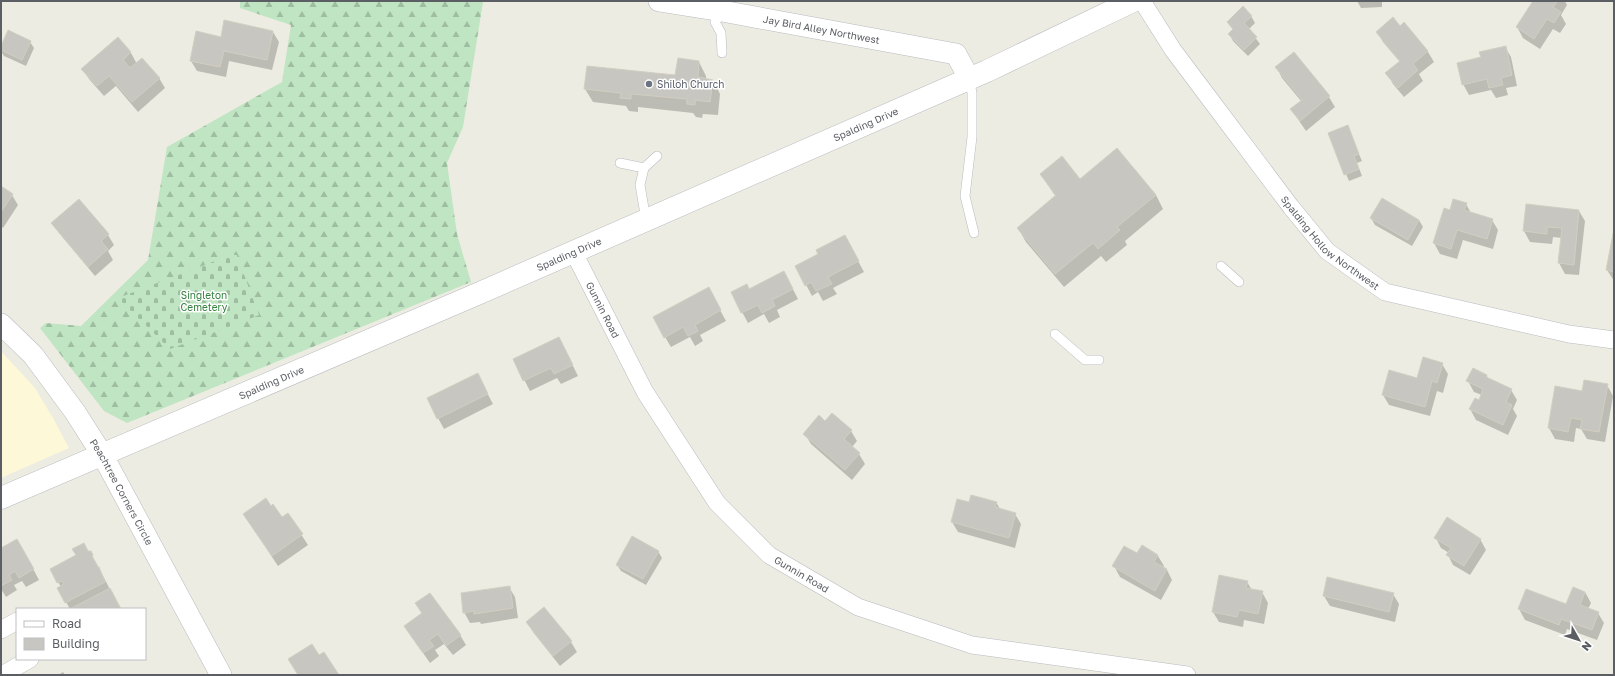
<svg xmlns="http://www.w3.org/2000/svg" width="1615" height="676" font-family="'Golos Text',sans-serif">
<style>
.commercial{fill:#fdf8d7}
.forest{fill:url(#forest-firs)}
.cemetery{fill:url(#cemetery-stones)}
.shadow{fill:#0003}
.building{fill:#c8c6c0;stroke:#d2cec1}
.lines{fill:none;stroke-linecap:round;stroke-linejoin:round}
.service-casing{stroke:#b8babf;stroke-width:10}
.minor-casing{stroke:#b8babf;stroke-width:18}
.tertiary-casing{stroke:#b8babf;stroke-width:22}
.secondary-casing{stroke:#b8bbc1;stroke-width:23}
.service{stroke:#fff;stroke-width:9}
.minor{stroke:#fff;stroke-width:17}
.tertiary{stroke:#fff;stroke-width:21}
.secondary{stroke:#fff;stroke-width:22}
.worship-dot{fill:#6b7280;stroke:#fff;stroke-width:1.5}
.labels{text-anchor:middle;stroke-width:3;stroke-linejoin:round;paint-order:stroke}
.street-label{font-size:10px;fill:#5b5e63;stroke:#fff}
.worship-label{font-size:10px;fill:#5b616d;stroke:#fff;text-anchor:start}
.park-label{font-size:10px;fill:#34813f;stroke:#fff}
</style>
<defs>
<pattern id="forest-firs" width="22" height="20" patternUnits="userSpaceOnUse"><rect width="22" height="20" fill="#bfe5c2"/><path d="M5 1l3.5 6h-7zM16 11l3.5 6h-7z" fill="#9ebda1"/></pattern>
<pattern id="cemetery-stones" width="16" height="16" patternUnits="userSpaceOnUse"><rect width="16" height="16" fill="#bfe5c2"/><path d="M2 7V4a2 2 0 0 1 4 0v3zM10 15v-3a2 2 0 0 1 4 0v3z" fill="#9ebda1"/></pattern>
</defs>
<rect width="100%" height="100%" fill="#edece2"/>
<!-- commercial -->
<path class="commercial" d="M1,351L35,388L53,418L69,448L1,478Z"/>
<!-- forest -->
<path class="forest" d="M240,1L483,2L463,127L447,163L457,234L471,282L127,423L104,411L40,328L46,323L81,326L148,260L167,147L282,82L291,25L240,8Z"/>
<!-- cemetery -->
<path class="cemetery" d="M236,253L259,315L170,349L118,298Z"/>
<!-- shadow -->
<path class="shadow" d="M1382,1V7L1361,8L1357,1Z
M1534,1H1565L1567,5L1561,15L1566,24L1560,33L1553,29L1540,49L1523,38L1517,27Z
M1251,16L1255,23L1249,29L1260,44L1248,56L1233,41L1229,34L1233,30L1228,22Z
M1404,24L1428,52L1434,62L1419,74L1423,81L1404,97L1393,84L1387,74L1400,62L1383,42L1377,32L1400,27Z
M273,32L279,42L272,70L229,61L226,77L197,71L191,61L222,38Z
M118,38L131,53L137,64L159,78L165,88L138,112L116,86L104,96L89,79L83,69Z
M30,42L34,48L26,66L4,56L1,51V48Z
M1505,47L1511,57L1517,86L1506,88L1508,95L1496,98L1491,90L1469,95L1463,84L1482,58Z
M1294,54L1329,97L1335,107L1306,131L1291,109L1301,101L1282,78L1277,68Z
M699,62L706,76V80H713L720,94L718,115L703,114L702,118L696,117L693,113L638,107V112L629,111L626,106L593,102L585,89L676,76Z
M1347,127L1362,161L1357,163L1362,176L1349,181L1329,134Z
M1117,149L1156,195L1163,209L1125,241L1127,245L1106,262L1101,256L1064,287L1026,242L1018,228L1056,197L1041,175L1080,180Z
M1,187L12,195L18,205L3,228L1,226Z
M79,200L108,235L114,245L108,251L113,260L95,276L59,233L53,223Z
M1466,204L1471,213L1492,220L1498,230L1493,249L1463,240L1457,259L1440,254L1434,243L1444,209L1450,211Z
M1527,205L1579,211L1585,221L1579,275L1565,274L1559,263L1562,238L1553,237L1552,244L1530,242L1524,231Z
M1371,218L1419,220L1423,227L1412,246L1375,225Z
M1614,234V281L1607,270Z
M850,246L864,272L833,288L837,294L823,301L818,292L812,296L796,266Z
M784,272L798,299L777,310L780,317L769,323L764,314L748,323L742,312L749,290Z
M714,299L726,321L700,335L703,341L695,346L690,337L671,347L665,337Z
M559,338L578,376L561,384L557,378L530,391L514,360Z
M1442,364L1448,374L1443,393L1437,391L1430,416L1389,405L1383,395L1418,379Z
M1486,375L1489,379L1511,390L1517,400L1513,409L1517,416L1508,435L1476,420L1470,409L1479,401L1482,395L1474,392L1468,381Z
M483,385L493,404L444,429L438,418Z
M1607,385L1613,396L1605,442L1587,439L1581,429L1576,428L1574,442L1555,439L1549,428L1556,387L1583,392Z
M825,422L851,431L857,441L852,447L859,454L865,464L852,480L811,444L805,434Z
M996,502L1000,509L1015,514L1021,524L1015,548L958,532L952,522L970,503Z
M288,514L308,545L278,566L244,515L282,519Z
M1436,538L1480,539L1486,550L1470,575L1453,565L1448,555L1449,553L1441,548Z
M1142,547L1158,556L1164,566L1163,568L1167,570L1172,580L1161,600L1120,577L1114,566L1137,555Z
M1,550H23L39,580L26,587L22,581L14,585L17,590L6,597L1,589Z
M658,551L662,558L646,585L621,571L617,565Z
M88,552H90L98,566L96,569L99,568L120,609H70L66,602L61,587L51,569Z
M1247,582L1252,590L1262,592L1268,603L1264,624L1244,620L1243,627L1219,622L1213,612Z
M509,587L515,597L518,618L481,624L480,622L470,623L464,612Z
M1526,590L1567,605L1585,592L1591,603L1588,609L1598,613L1604,623L1597,640L1567,629L1565,635L1525,620L1519,609Z
M1393,594L1399,604L1395,622L1330,606L1324,596Z
M416,604L460,635L466,645L453,655L444,644L435,650L439,656L430,663L405,627L422,614Z
M527,622L571,642L577,652L560,666L533,632Z
M63,672L65,675H58Z"/>
<!-- building -->
<path class="building" d="M1533,1H1558L1553,7L1561,12L1554,23L1547,19L1534,39L1516,27Z
M1243,6L1252,16L1244,23L1257,37L1244,50L1228,34L1233,29L1227,22Z
M1393,17L1400,26L1404,22L1428,51L1413,64L1418,70L1398,88L1385,73L1400,61L1376,32Z
M224,20L273,31L267,60L224,51L220,67L190,61L196,31L221,37Z
M8,30L31,41L22,60L1,50V46Z
M118,37L131,52L123,60L130,68L142,58L160,78L132,102L109,76L97,86L81,69Z
M1506,46L1512,75L1501,78L1503,85L1489,88L1487,79L1462,85L1457,63L1481,57L1479,52Z
M1294,52L1330,96L1300,121L1290,109L1302,100L1275,67Z
M678,58L699,61L698,77L713,80L710,102L695,100V105L687,104V99L631,94V99L620,98L621,93L584,89L587,66L675,75Z
M1348,125L1359,154L1354,156L1359,169L1344,175L1328,133Z
M1117,148L1156,195L1117,227L1120,230L1098,249L1093,243L1055,274L1017,228L1056,195L1040,174L1062,156L1080,179Z
M1,186L13,194L1,212Z
M1382,198L1419,220L1408,240L1370,218Z
M79,199L109,234L101,241L108,249L88,267L51,223Z
M1453,199L1467,203L1464,210L1493,219L1487,239L1457,230L1451,249L1433,243L1444,208L1450,210Z
M1526,204L1579,210L1574,265L1558,263L1562,228L1547,227V234L1523,231Z
M1614,229V272L1606,270Z
M845,235L859,261L828,277L832,284L816,291L811,282L805,286L795,266L818,254L816,250Z
M784,271L793,289L772,300L775,306L762,313L758,305L741,313L731,292L747,284L749,289Z
M709,287L721,310L695,325L698,331L688,336L683,327L664,338L653,317Z
M559,337L573,365L554,374L551,368L523,381L513,359Z
M1423,357L1443,363L1437,383L1432,381L1425,407L1382,395L1389,370L1417,378Z
M1473,368L1487,375L1486,377L1512,389L1506,402L1512,405L1503,425L1469,409L1475,398L1479,400L1483,389L1466,381Z
M478,373L488,394L437,419L427,398Z
M1584,380L1608,384L1599,432L1580,429L1582,420L1571,418L1568,432L1548,428L1555,386L1582,391Z
M832,413L852,430L844,439L860,453L845,470L803,434L819,415L825,421Z
M971,495L997,502L995,507L1016,513L1009,538L951,522L957,499L969,502Z
M266,498L271,506L273,504L282,517L288,513L303,534L272,556L243,514Z
M1447,517L1481,539L1464,566L1446,555L1451,548L1434,538Z
M632,536L659,551L643,579L616,565Z
M17,539L34,569L19,578L15,571L9,575L12,580L1,586V548Z
M84,543L88,551H91L93,555L92,557L98,567H99L105,582L65,603L57,588L64,584L62,581L57,583L50,569L76,555L72,549Z
M1142,545L1158,555L1154,562L1167,569L1155,591L1112,566L1124,546L1137,553Z
M1219,575L1248,581L1246,588L1263,591L1258,614L1239,610L1237,617L1212,612Z
M1327,577L1394,593L1389,612L1323,596Z
M510,586L513,608L474,614V611L463,613L461,593Z
M1573,587L1585,592L1580,605L1599,612L1592,630L1561,619L1559,625L1518,609L1526,589L1566,604Z
M110,588L121,609H70Z
M430,593L461,635L446,646L438,634L429,640L434,646L423,653L404,626L422,613L415,603Z
M544,607L572,641L553,656L526,622Z
M312,644L319,655L324,652L339,675H298L288,659Z"/>
<g class="lines">
<defs>
<path id="service" d="M722,11L715,22L721,33L722,53
M969,78L972,93V137L965,196L974,233
M620,163L644,168
M646,220L640,185L644,168L657,156
M1221,266L1239,282
M1055,334L1085,360H1099"/>
<g id="minor">
<path id="s1" d="M1142,1L1173,50L1197,82L1291,207L1327,251L1385,292L1569,334L1614,340"/>
<path id="s2" d="M573,251L645,392L717,503L769,555L858,607L972,645L1187,675"/>
<path d="M1,630L17,621"/>
<path d="M2,675L30,659"/>
</g>
<g id="tertiary">
<path id="s3" d="M659,1L722,11L956,54L969,78"/>
<path id="s4" d="M1,324L33,355L75,412L103,456L221,675"/>
</g>
<g id="secondary">
<path id="s5" d="M1,498L475,295L987,71L1133,1"/>
</g>
</defs>
<!-- service casing -->
<use href="#service" class="service-casing"/>
<!-- minor casing -->
<use href="#minor" class="minor-casing"/>
<!-- tertiary casing -->
<use href="#tertiary" class="tertiary-casing"/>
<!-- secondary casing -->
<use href="#secondary" class="secondary-casing"/>
<!-- service -->
<use href="#service" class="service"/>
<!-- minor -->
<use href="#minor" class="minor"/>
<!-- tertiary -->
<use href="#tertiary" class="tertiary"/>
<!-- secondary -->
<use href="#secondary" class="secondary"/>
</g>
<!-- markers -->
<circle class="worship-dot" cx="649" cy="84" r="4"/>
<g class="labels">
<!-- street labels -->
<g class="street-label">
<text dy="4" stroke="none"><textPath href="#s3" startOffset="165">Jay Bird Alley Northwest</textPath></text>
<text dy="4" stroke="none"><textPath href="#s5" startOffset="942">Spalding Drive</textPath></text>
<text dy="4" stroke="none"><textPath href="#s1" startOffset="308">Spalding Hollow Northwest</textPath></text>
<text dy="4" stroke="none"><textPath href="#s5" startOffset="618">Spalding Drive</textPath></text>
<text dy="4" stroke="none"><textPath href="#s2" startOffset="66">Gunnin Road</textPath></text>
<text dy="4" stroke="none"><textPath href="#s5" startOffset="294">Spalding Drive</textPath></text>
<text dy="4" stroke="none"><textPath href="#s4" startOffset="208">Peachtree Corners Circle</textPath></text>
<text dy="4" stroke="none"><textPath href="#s2" startOffset="402">Gunnin Road</textPath></text>
</g>
<!-- worship labels -->
<g class="worship-label">
<text x="657" y="88">Shiloh Church</text>
</g>
<!-- park labels -->
<g class="park-label">
<text x="204" y="299">Singleton<tspan x="204" dy="12">Cemetery</tspan></text>
</g>
</g>
<!-- border -->
<rect width="1615" height="676" fill="none" stroke="#5b5e63" stroke-width="4"/>
<!-- legend -->
<rect x="16" y="608" width="130" height="52" fill="#ffffff" stroke="#bdbfc1"/>
<rect x="24" y="621" width="20" height="6" fill="#ffffff" stroke="#bdbfc1"/>
<text x="52" y="628" font-size="12" fill="#5b5e63">Road</text>
<rect x="24" y="638" width="20" height="12" fill="#c8c6c0" stroke="#bdbfc1"/>
<text x="52" y="648" font-size="12" fill="#5b5e63">Building</text>
<!-- north arrow -->
<g transform="translate(1579 640) rotate(129)" stroke="#ffffff" stroke-width="3" paint-order="stroke">
<path d="M0-3L7 15L0 10L-7 15Z" fill="#5b5e63"/>
<text y="-6" font-size="11" font-weight="bold" text-anchor="middle" fill="#5b5e63">N</text>
</g>
</svg>
